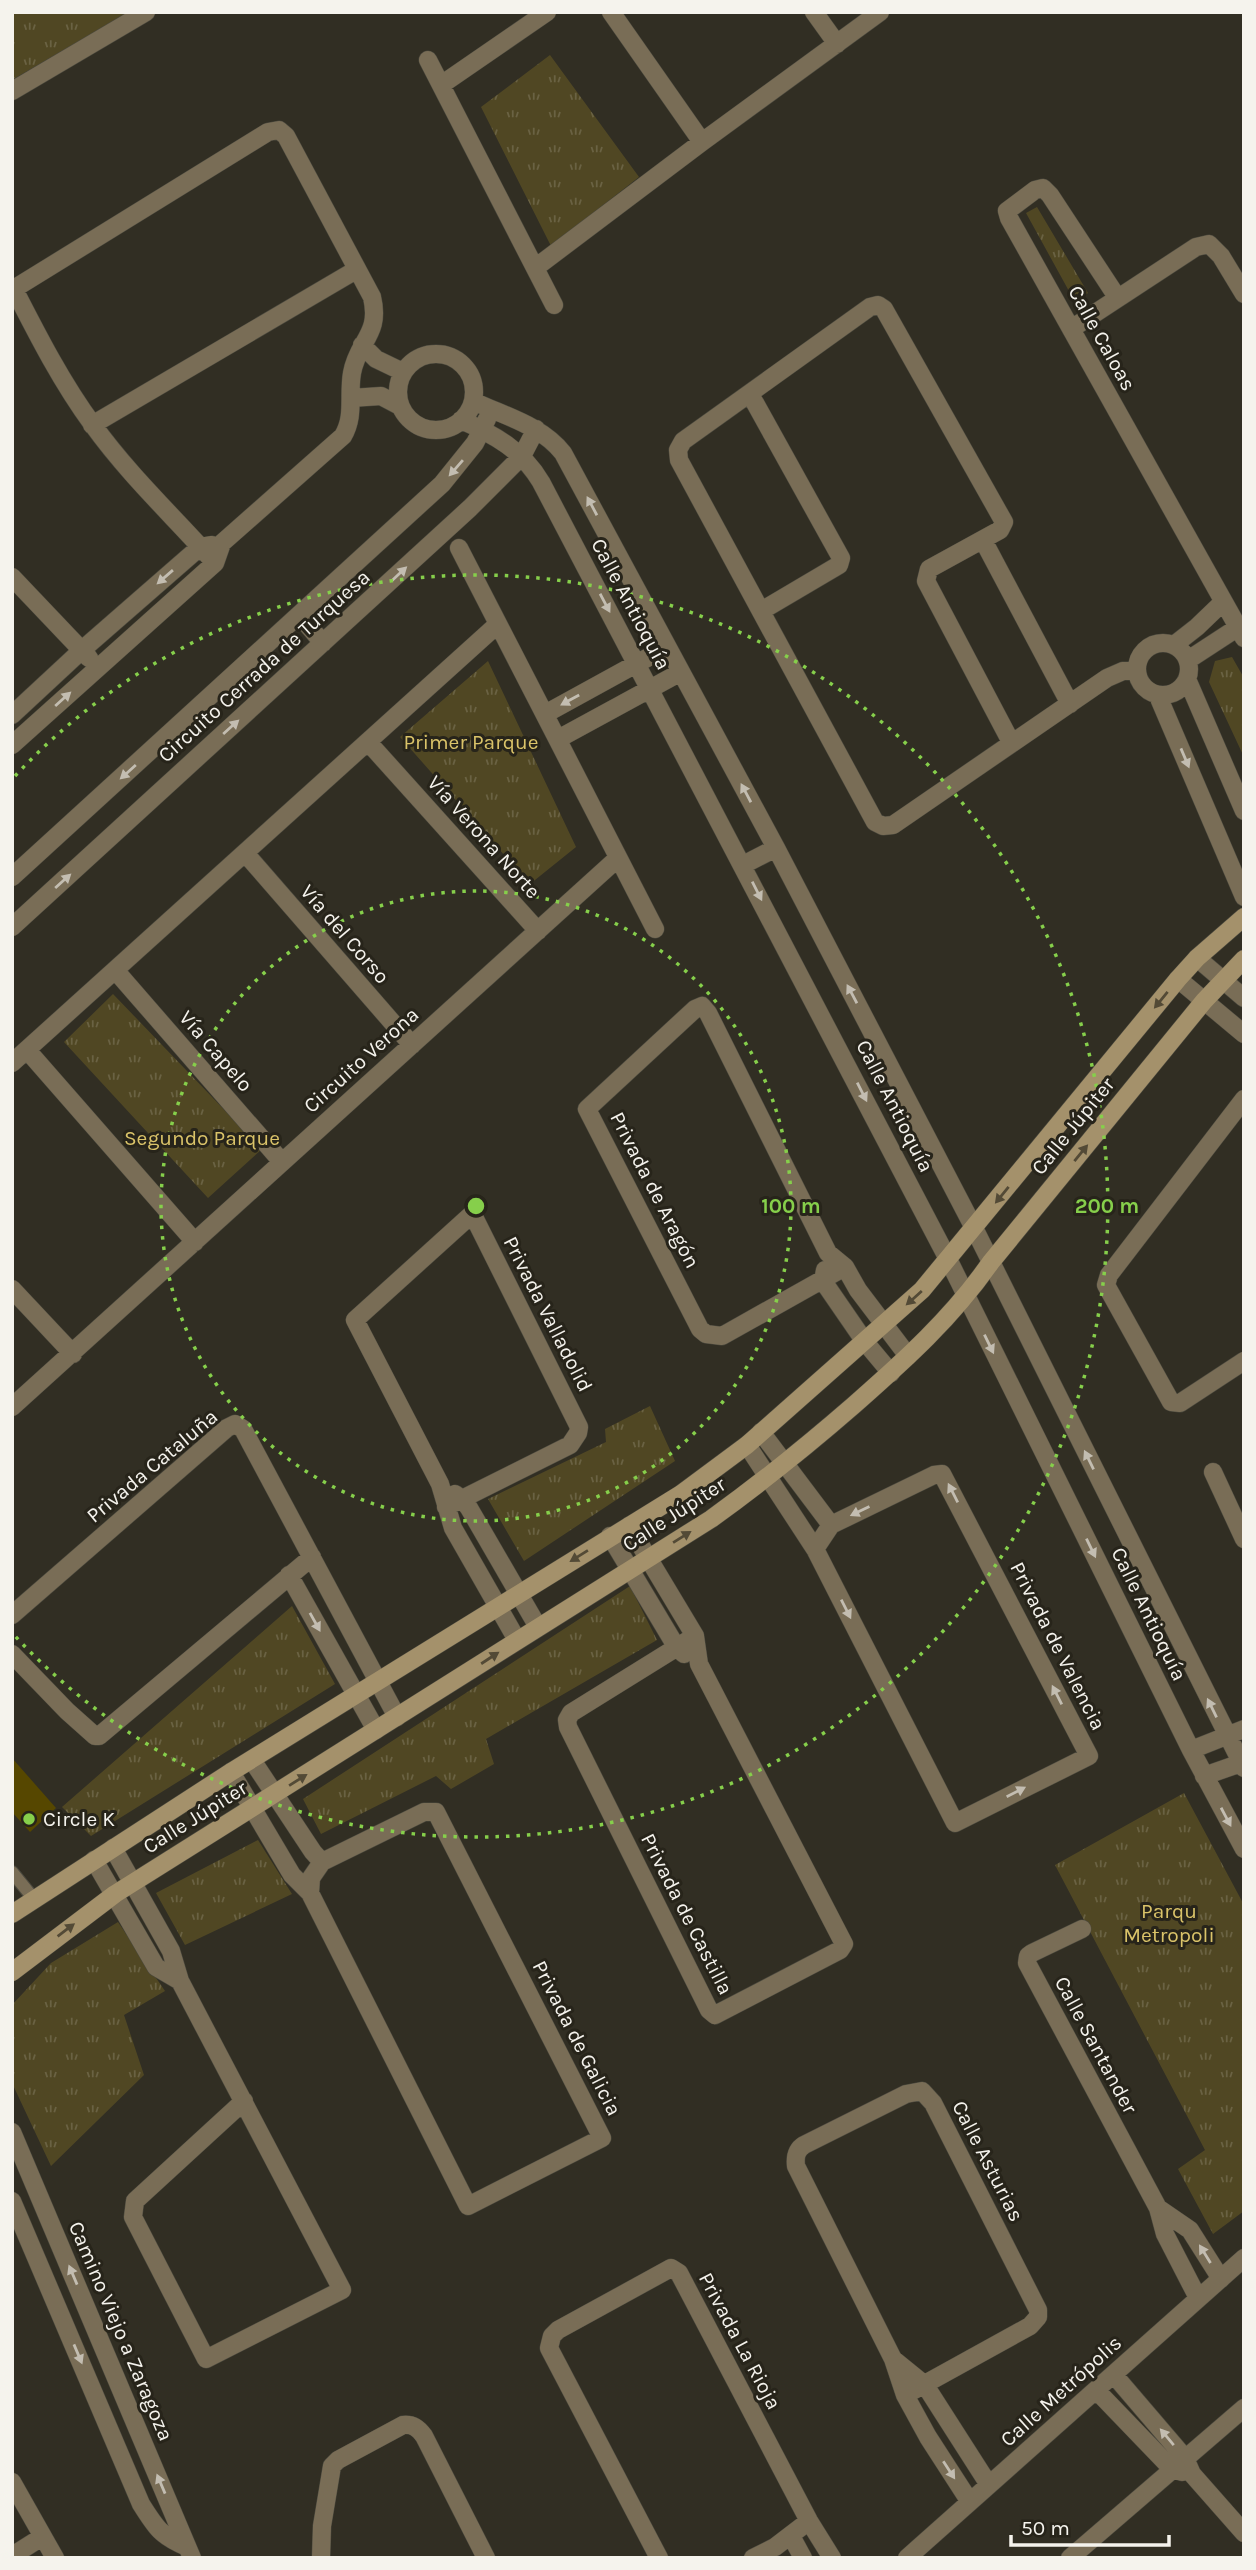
<svg xmlns="http://www.w3.org/2000/svg" width="1256" height="2570" font-family="Karla,sans-serif">
<style>
.park{fill:url(#park-tufts)}
.building{fill:#564700}
.lines{fill:none;stroke-linecap:round;stroke-linejoin:round}
.service-casing{stroke:#4c4a3f;stroke-width:14}
.minor-casing{stroke:#4c4a3f;stroke-width:19}
.secondary-casing{stroke:#4c4a3f;stroke-width:19}
.service{stroke:#796d56;stroke-width:12}
.minor{stroke:#796d56;stroke-width:18}
.secondary{stroke:#a4916b;stroke-width:18}
.oneway{fill:#c3bdb1}
.oneway2{fill:#534a36}
.ring{fill:none;stroke:#86cf4b;stroke-width:3.5;stroke-dasharray:3.5 7}
.poi-dot{fill:#86cf4b;stroke:#27241a;stroke-width:2.5}
.labels{text-anchor:middle;stroke-width:6;stroke-linejoin:round;paint-order:stroke}
.street-label{font-size:21px;fill:#f5f3ed;stroke:#27241a}
.park-label{font-size:21px;fill:#dac369;stroke:#27241a}
.poi-label{font-size:21px;fill:#f5f3ed;stroke:#27241a;text-anchor:start}
.centre{fill:#86cf4b;stroke:#27241a;stroke-width:3.5}
.ring-label{font-size:21px;text-anchor:middle;font-weight:bold;fill:#86cf4b;stroke:#27241a;stroke-width:6;stroke-linejoin:round;paint-order:stroke}
</style>
<defs>
<pattern id="park-tufts" width="24" height="20" patternUnits="userSpaceOnUse" patternTransform="scale(1.75)"><rect width="24" height="20" fill="#504723"/><path d="M3 7l-1-3M5 7V3M7 7l1-3M15 17l-1-3M17 17v-4M19 17l1-3" fill="none" stroke="#6a6243"/></pattern>
</defs>
<rect width="100%" height="100%" fill="#312e23"/>
<!-- park -->
<path class="park" d="M12,12H130L12,80Z
M550,55L639,177L551,246L481,107Z
M1037,207L1088,293L1075,302L1026,213Z
M1232,657L1244,678V757L1209,682L1215,661Z
M488,661L576,847L530,884L400,737Z
M113,994L262,1149L208,1198L64,1042Z
M650,1406L675,1461L524,1561L488,1499L606,1442L605,1429Z
M630,1586L657,1640L486,1739L494,1764L451,1789L436,1776L321,1834L303,1799Z
M292,1606L335,1684L91,1836L62,1807Z
M1184,1793L1244,1905V2211L1213,2234L1178,2169L1205,2150L1055,1865Z
M258,1840L292,1894L185,1945L156,1893Z
M118,1922L165,1991L124,2015L144,2075L51,2166L12,2083V2005L51,1963Z"/>
<!-- building -->
<path class="building" d="M12,1758L56,1808L30,1832L12,1812Z"/>
<g class="lines">
<defs>
<path id="service" d="M12,1872L34,1899"/>
<path id="minor" d="M611,12L702,142
M814,12L837,44
M428,60L554,305
M441,85L547,12
M12,91L146,12
M535,268L702,142L880,12
M14,289C38,336 62,383 93,425C129,475 174,517 215,563
M12,290L268,132L279,130L286,136L372,297C381,335 358,340 352,373C348,396 355,416 343,436L222,543L215,563L12,745
M1117,297L1050,195L1043,188L1035,190L1007,211L1009,218L1244,638
M1071,329L1196,247L1209,244L1221,256L1244,294
M362,345L376,359L403,372
M398 392a38 38 0 1 1 76 0a38 38 0 1 1-76 0Z
M750,394L841,558L839,565L761,611
M351,398L381,396L400,406
M473,401C504,416 541,425 563,453L776,848L974,1228L1244,1768
M461,420C495,435 522,450 541,482L949,1261L1191,1750L1244,1849
M92,425L356,270
M983,540L1070,704
M459,548L655,929
M12,577L89,658
M300,616L323,643
M1137 669a26 26 0 1 1 52 0a26 26 0 1 1-52 0Z
M1174,645L1197,627L1223,602
M1188,660L1237,628
M1187,679L1244,811
M1158,696L1244,897
M545,714L667,647
M12,715L82,650L200,547L212,545
M558,739L681,672
M368,742L538,931
M1011,742L926,581L929,569L1000,530L1004,522L884,309L878,305L870,307L683,441L678,450L679,460L875,822L883,826L893,825L1107,678L1123,671L1136,670
M245,853L412,1045
M743,865L776,848
M12,877L442,484L475,443L487,419
M12,927L470,508L522,456L536,429
M1197,958L1244,998
M115,970L282,1162
M1178,979L1244,1034
M27,1050L195,1242
M12,1063L498,624
M1244,1099L1109,1275L1106,1285L1171,1402L1180,1403L1244,1361
M845,1267L722,1336L706,1334L700,1329L587,1109L695,1009L702,1006L708,1013L828,1253L845,1267L858,1290L908,1356
M825,1270L823,1281L865,1342L891,1373
M12,1289L73,1354
M12,1407L618,858
M761,1432L831,1525
M747,1445L815,1549L955,1823L1089,1756L942,1474L934,1475L831,1525L815,1549
M1213,1472L1244,1539
M455,1494L462,1499L469,1508L538,1627
M446,1507L570,1445L578,1433L579,1427L475,1219L471,1215L355,1320L440,1484L453,1528L517,1640
M629,1526L695,1636L699,1664L844,1944L840,1950L715,2015L709,2010L568,1727L567,1720L571,1713L695,1636
M610,1536L677,1648L684,1654
M289,1575L376,1730
M12,1615L227,1428L235,1424L243,1429L397,1717
M12,1654L67,1711L95,1736H99L312,1557
M1191,1750L1244,1729
M252,1760L313,1852L322,1862
M231,1772L292,1875L310,1893L468,2206L602,2138L436,1812H424L322,1862L311,1878L310,1893
M1204,1776L1244,1762
M113,1848L171,1951L180,1981L342,2290L206,2359L133,2217L135,2201L244,2101
M94,1860L156,1967L180,1981
M1082,1929L1032,1953L1028,1956L1027,1963L1158,2208L1165,2234L1198,2298
M12,2132L192,2558
M12,2201L141,2504C156,2528 161,2536 187,2547
M1158,2208L1190,2230L1221,2279
M893,2359L925,2385L989,2485
M1114,2375L1185,2458L1192,2474L1244,2533
M1096,2390L1172,2469L1182,2472
M905,2395L1030,2326L1038,2317V2310L933,2103L922,2091L906,2094L804,2145C796,2150 795,2157 796,2166L893,2359L905,2395L928,2437L970,2502
M12,2482L55,2558
M791,2536L803,2558
M12,2556L42,2537
M321,2558L322,2526L332,2466L338,2460L403,2425C413,2424 418,2428 424,2436L486,2558
M659,2558L549,2348L552,2336L558,2330L671,2268L679,2273L809,2521L832,2558
M753,2558L775,2547L809,2521
M907,2558L1244,2258
M1070,2558L1244,2408"/>
<path id="secondary" d="M12,1914L231,1772L681,1494L747,1445L922,1290L1178,979L1197,958L1244,917
M12,1972L115,1894L711,1519C761,1483 808,1445 854,1405C905,1360 952,1318 991,1262L1204,1001L1244,959"/>
</defs>
<!-- service casing -->
<use href="#service" class="service-casing"/>
<!-- minor casing -->
<use href="#minor" class="minor-casing"/>
<!-- secondary casing -->
<use href="#secondary" class="secondary-casing"/>
<!-- service -->
<use href="#service" class="service"/>
<!-- minor -->
<use href="#minor" class="minor"/>
<!-- secondary -->
<use href="#secondary" class="secondary"/>
</g>
<!-- one-way arrows -->
<defs><path id="oneway-solid" d="M-6-.8H1V-3.2L6.5 0L1 3.2V.8H-6Z" transform="scale(1.75)"/></defs>
<g class="oneway">
<use href="#oneway-solid" transform="translate(456 468) rotate(131)"/>
<use href="#oneway-solid" transform="translate(592 506) rotate(-118)"/>
<use href="#oneway-solid" transform="translate(399 574) rotate(-43)"/>
<use href="#oneway-solid" transform="translate(165 577) rotate(139)"/>
<use href="#oneway-solid" transform="translate(605 603) rotate(62)"/>
<use href="#oneway-solid" transform="translate(63 699) rotate(-42)"/>
<use href="#oneway-solid" transform="translate(570 700) rotate(151)"/>
<use href="#oneway-solid" transform="translate(231 727) rotate(-42)"/>
<use href="#oneway-solid" transform="translate(1185 758) rotate(67)"/>
<use href="#oneway-solid" transform="translate(128 772) rotate(138)"/>
<use href="#oneway-solid" transform="translate(746 793) rotate(-118)"/>
<use href="#oneway-solid" transform="translate(63 881) rotate(-42)"/>
<use href="#oneway-solid" transform="translate(757 891) rotate(63)"/>
<use href="#oneway-solid" transform="translate(852 994) rotate(-118)"/>
<use href="#oneway-solid" transform="translate(862 1092) rotate(63)"/>
<use href="#oneway-solid" transform="translate(989 1344) rotate(64)"/>
<use href="#oneway-solid" transform="translate(1089 1460) rotate(-116)"/>
<use href="#oneway-solid" transform="translate(953 1493) rotate(-117)"/>
<use href="#oneway-solid" transform="translate(860 1511) rotate(154)"/>
<use href="#oneway-solid" transform="translate(1091 1548) rotate(64)"/>
<use href="#oneway-solid" transform="translate(846 1609) rotate(63)"/>
<use href="#oneway-solid" transform="translate(315 1622) rotate(61)"/>
<use href="#oneway-solid" transform="translate(1057 1695) rotate(-117)"/>
<use href="#oneway-solid" transform="translate(1212 1708) rotate(-116)"/>
<use href="#oneway-solid" transform="translate(1016 1792) rotate(-27)"/>
<use href="#oneway-solid" transform="translate(1226 1817) rotate(62)"/>
<use href="#oneway-solid" transform="translate(1205 2254) rotate(-122)"/>
<use href="#oneway-solid" transform="translate(73 2275) rotate(-113)"/>
<use href="#oneway-solid" transform="translate(78 2354) rotate(67)"/>
<use href="#oneway-solid" transform="translate(1167 2437) rotate(-130)"/>
<use href="#oneway-solid" transform="translate(949 2470) rotate(57)"/>
<use href="#oneway-solid" transform="translate(161 2484) rotate(-113)"/>
</g>
<g class="oneway2">
<use href="#oneway-solid" transform="translate(1161 1000) rotate(129)"/>
<use href="#oneway-solid" transform="translate(1081 1153) rotate(-51)"/>
<use href="#oneway-solid" transform="translate(1002 1195) rotate(129)"/>
<use href="#oneway-solid" transform="translate(914 1298) rotate(138)"/>
<use href="#oneway-solid" transform="translate(682 1537) rotate(-32)"/>
<use href="#oneway-solid" transform="translate(579 1556) rotate(148)"/>
<use href="#oneway-solid" transform="translate(490 1658) rotate(-33)"/>
<use href="#oneway-solid" transform="translate(298 1780) rotate(-32)"/>
<use href="#oneway-solid" transform="translate(66 1930) rotate(-37)"/>
</g>
<!-- distance rings -->
<g class="ring">
<circle cx="476" cy="1206" r="315"/>
<path d="M15 776A631 631 0 1 1 15 1636"/>
</g>
<!-- markers -->
<circle class="poi-dot" cx="29" cy="1819" r="7"/>
<g class="labels">
<!-- street labels -->
<g class="street-label">
<text transform="translate(1102 338) rotate(61)" y="7">Calle Caloas</text>
<text transform="translate(631 604) rotate(62)" y="7">Calle Antioquía</text>
<text transform="translate(264 666) rotate(-42)" y="7">Circuito Cerrada de Turquesa</text>
<text transform="translate(484 837) rotate(48)" y="7">Vía Verona Norte</text>
<text transform="translate(345 934) rotate(49)" y="7">Vía del Corso</text>
<text transform="translate(216 1051) rotate(49)" y="7">Vía Capelo</text>
<text transform="translate(361 1060) rotate(-42)" y="7">Circuito Verona</text>
<text transform="translate(895 1106) rotate(63)" y="7">Calle Antioquía</text>
<text transform="translate(1073 1126) rotate(-51)" y="7">Calle Júpiter</text>
<text transform="translate(655 1190) rotate(63)" y="7">Privada de Aragón</text>
<text transform="translate(548 1314) rotate(63)" y="7">Privada Valladolid</text>
<text transform="translate(152 1466) rotate(-40)" y="7">Privada Cataluña</text>
<text transform="translate(674 1514) rotate(-33)" y="7">Calle Júpiter</text>
<text transform="translate(1149 1614) rotate(64)" y="7">Calle Antioquía</text>
<text transform="translate(1058 1646) rotate(63)" y="7">Privada de Valencia</text>
<text transform="translate(195 1817) rotate(-32)" y="7">Calle Júpiter</text>
<text transform="translate(687 1914) rotate(63)" y="7">Privada de Castilla</text>
<text transform="translate(577 2038) rotate(63)" y="7">Privada de Galicia</text>
<text transform="translate(1096 2045) rotate(62)" y="7">Calle Santander</text>
<text transform="translate(988 2161) rotate(63)" y="7">Calle Asturias</text>
<text transform="translate(121 2331) rotate(67)" y="7">Camino Viejo a Zaragoza</text>
<text transform="translate(740 2341) rotate(62)" y="7">Privada La Rioja</text>
<text transform="translate(1061 2391) rotate(-42)" y="7">Calle Metrópolis</text>
</g>
<!-- park labels -->
<g class="park-label">
<text x="471" y="749">Primer Parque</text>
<text x="202" y="1145">Segundo Parque</text>
<text x="1169" y="1918">Parqu<tspan x="1169" dy="24">Metropoli</tspan></text>
</g>
<!-- poi labels -->
<g class="poi-label">
<text x="43" y="1826">Circle K</text>
</g>
</g>
<circle cx="476" cy="1206" r="10" class="centre"/>
<g class="ring-label">
<text x="791" y="1213">100 m</text>
<text x="1107" y="1213">200 m</text>
</g>
<!-- border -->
<rect width="1256" height="2570" fill="none" stroke="#f5f3ed" stroke-width="28"/>
<!-- scale -->
<path d="M1011 2535v10h158v-10" fill="none" stroke="#f5f3ed" stroke-width="3.5"/>
<text x="1021" y="2535" font-size="21" fill="#f5f3ed" stroke="#27241a" stroke-width="5" paint-order="stroke">50 m</text>
</svg>
